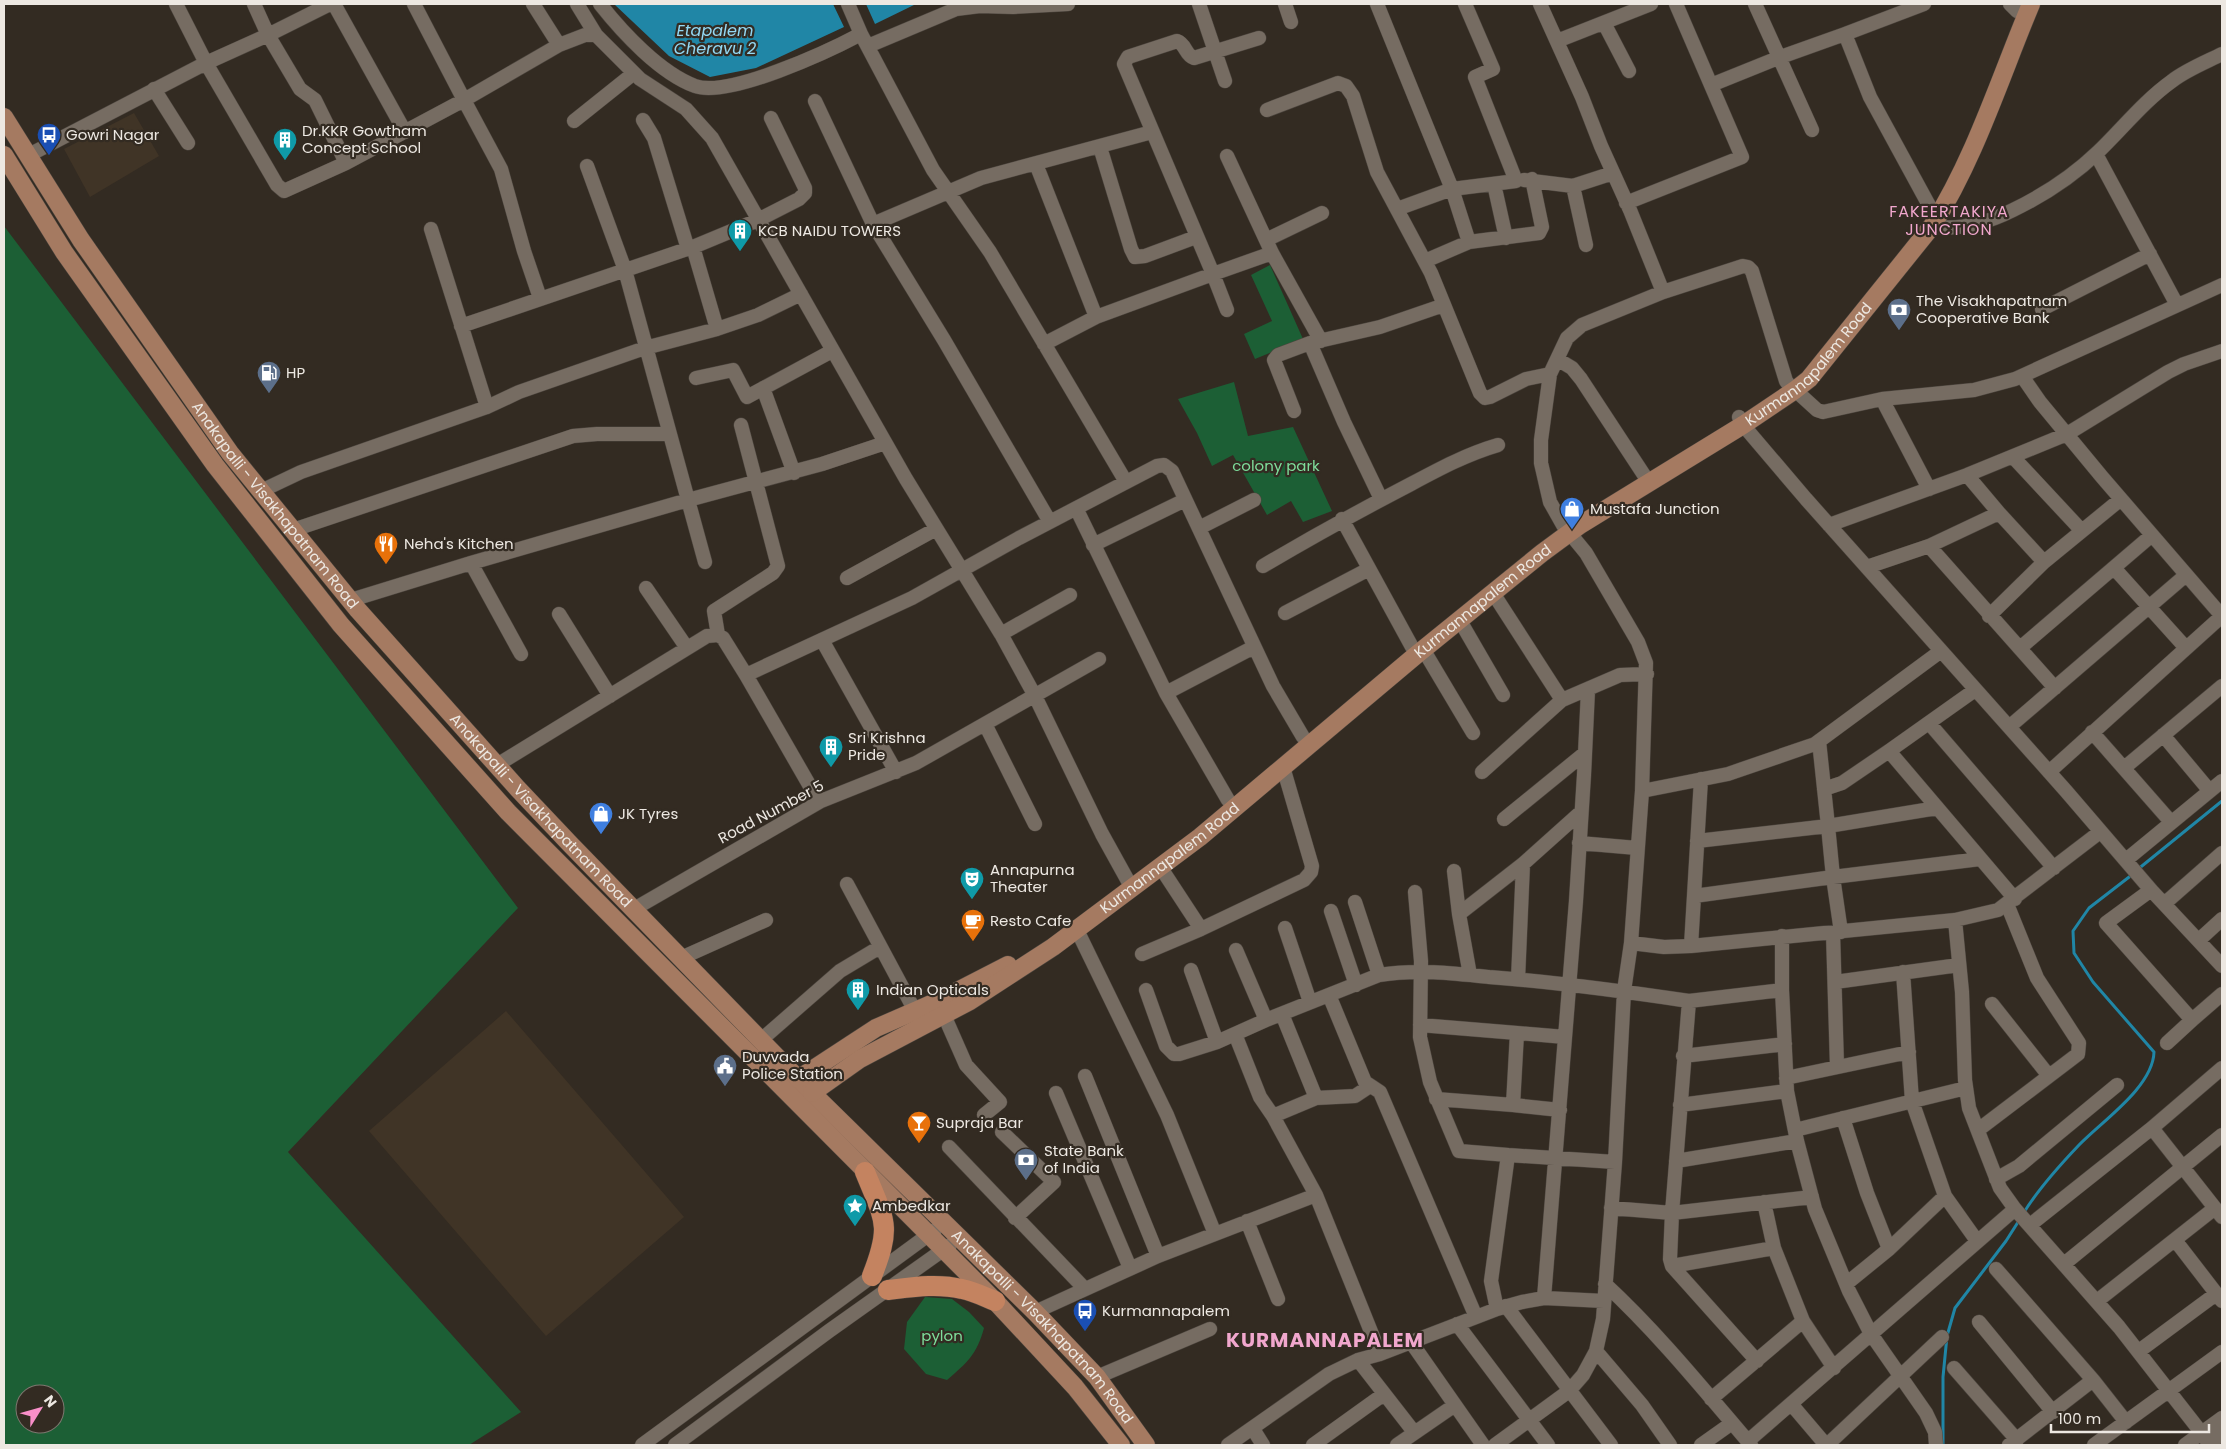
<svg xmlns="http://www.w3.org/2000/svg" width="2226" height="1449" font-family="Poppins,sans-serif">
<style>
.built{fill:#403426}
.green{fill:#1c5f35;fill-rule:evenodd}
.water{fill:#2086a6}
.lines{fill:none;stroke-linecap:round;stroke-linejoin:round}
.stream{stroke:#2086a6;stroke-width:3}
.minor-casing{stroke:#4d463f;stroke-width:15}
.major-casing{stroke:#4d463f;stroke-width:19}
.highway-casing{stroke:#4d463f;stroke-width:21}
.minor{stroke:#766c62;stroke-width:14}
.major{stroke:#a57a61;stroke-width:18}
.highway{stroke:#c48360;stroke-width:20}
.labels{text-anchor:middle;stroke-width:4.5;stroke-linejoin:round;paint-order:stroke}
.poi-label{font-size:15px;fill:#ede8e2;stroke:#332b22;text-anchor:start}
.street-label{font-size:15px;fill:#ede8e2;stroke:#332b22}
.park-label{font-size:15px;fill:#7edd9b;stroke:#332b22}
.water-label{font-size:16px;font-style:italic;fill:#93d8f3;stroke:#332b22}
.neighbourhood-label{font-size:16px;letter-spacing:1px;fill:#f1a7cd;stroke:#332b22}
.district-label{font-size:20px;font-weight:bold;letter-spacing:1px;fill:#f1a7cd;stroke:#332b22}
</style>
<rect width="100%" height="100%" fill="#332b22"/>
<!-- built -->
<path class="built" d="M134,113L159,156L90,197L64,149Z
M506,1011L684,1217L546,1336L369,1131Z"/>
<!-- green -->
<path class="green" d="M4,226L518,908L288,1152L521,1412L469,1445H4ZM25,1394H55V1424H25Z
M1270,265L1303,339L1255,359L1244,334L1272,321L1251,275Z
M1234,382L1248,436L1293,427L1332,511L1303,522L1291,501L1267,515L1233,455L1212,466L1197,433L1178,399Z
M925,1297L952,1299L969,1312L984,1328C977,1354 967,1363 947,1380L926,1374L904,1349L907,1322Z"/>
<!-- water -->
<path class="water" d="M614,4H833L844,27L756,68L710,77L669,56Z
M866,4H916L875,24Z"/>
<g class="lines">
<!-- stream -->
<path class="stream" d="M2137,870L2222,801
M2023,1214C2038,1189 2059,1166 2079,1145C2102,1121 2153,1087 2154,1052L2093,982L2074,953L2073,931L2089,908L2133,874
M1943,1445V1377L1947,1336L1955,1308L2006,1241L2020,1219"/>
<defs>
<path id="minor" d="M176,4L206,63L277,185L284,191L346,163L464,100L501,169L524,251L540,298
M254,4L268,35L300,89L315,100L346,163
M334,4L405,132
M414,4L464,100L559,45L585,35H596
M533,4L559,45
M577,4L596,35L640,79L686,109L712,138L906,479L1001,634L1035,696L1102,834L1128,881
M600,4C623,33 660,73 695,86C729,98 829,51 861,34
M848,4L861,34L933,170L990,252L1126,482
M1199,4L1225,81
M1285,4L1291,22
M1377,4L1452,189L1516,181L1475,77L1493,69L1465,4
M1540,4L1582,97L1601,146L1630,210L1663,292
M1755,4L1812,130
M1924,4L1845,34L1870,97L1931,209
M2010,4L2017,11
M1604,23L1629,71
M1259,38L1194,58C1185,55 1186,44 1177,41L1128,57L1124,64L1213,274L1272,253
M1557,41L1651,4
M868,46L956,9L980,6L1013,7L1068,4
M1711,85L1778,58L1845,34
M154,89L188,143
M815,101L873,224L944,340L1050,522
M1267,110L1338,83L1346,86L1353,96L1377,172L1431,273L1480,393L1485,398L1490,397L1526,379L1550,374
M643,120L654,138L688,249
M574,121L634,73
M1100,147L1131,249L1135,257L1145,256L1196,237
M2096,154L2177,305
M27,156L206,63L268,35L330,4
M1227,156L1272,253L1321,341
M1036,164L1096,317L1044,344
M587,166L625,270L705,562
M1524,180L1573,186L1613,173
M1494,184L1506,238
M1573,186L1586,245
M1626,203L1742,157L1676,4
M1397,209L1452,189L1469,242
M873,224L981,178L1152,132
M1932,226C1960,231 1987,223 2013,210C2044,195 2072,177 2098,152C2122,129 2144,101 2172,81C2186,70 2206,62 2222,54
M431,229L487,407
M1266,240L1322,213
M693,247L717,329
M1425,261L1469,242L1539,233L1542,227L1532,179
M2042,309L2150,254
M1096,317L1213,274L1227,310
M461,326L693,247L758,220L799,199L805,193V188L771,118
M1557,359L1572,368L1581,379L1644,475
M2022,376L2040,402L2102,477L2222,616L2049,772
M696,378L733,370L747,397L832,351
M763,388L794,473
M1795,390L1817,410L1823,412L1882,399L1974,390L2015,379L2222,285
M1882,399L1929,489
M1294,411L1274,360L1278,355L1310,343
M1739,417L1743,425L1806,499L2066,791L2151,890L2222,966
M2013,457L2082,531
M1967,475L1999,513
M261,491L301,472L487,407L519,392L645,348L717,329L758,315L801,294
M1381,499L1344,422L1310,343L1380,327L1444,305
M1077,510L1166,693L1228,800
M1342,519L1412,647
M1829,525L1967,475L2067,434L2168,372L2184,364L2222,351
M1199,528L1254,500
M293,530L573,436L597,434H669
M1093,545L1185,500
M1929,546L1999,513L2044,562L2121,499
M471,563L521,654
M1263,566C1312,537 1361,510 1411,484C1439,469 1467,454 1498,445
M1867,567L1929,546L2055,688
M2114,568L2186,648
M847,578L936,529
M646,588L687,648
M1493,593L1562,700
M351,600L471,563L688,500L822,464L885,443
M1285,613L1369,569
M559,614L610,696
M1989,616L2044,562
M1459,619L1503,695
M1001,634L1070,595
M718,635L714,611L773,573L778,566L741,425
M822,640L896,772
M2020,648L2152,535
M1423,649L1473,733
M1975,690L1889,751L2015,899
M1166,693L1254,647
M1929,723L2054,868
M985,724L1035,824
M2009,727L2186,575
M2092,732L2171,822
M2163,735L2209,790
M497,765L707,636L718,635L723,638L746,675
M2124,768L2222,686
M1482,772L1562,700L1620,675L1647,674
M1824,789L1842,783L1889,751
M1642,791L1728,774L1815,744L1941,651
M821,801L811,788L746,675L912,598L1019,538L1157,466L1164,465L1172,471L1273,686L1303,737
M1504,819L1585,753
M1697,841L1828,826L1819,741
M1579,843L1637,848
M2126,860L2222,781
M1161,868L1201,929
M1454,871L1459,914L1470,975
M847,884L915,1011
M2151,890L2106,923L2192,1020L2222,994
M1415,892L1421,961L1420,1037L1430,1082L1459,1151L1508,1155L1491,1281L1497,1309
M1694,896L1833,877L1828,826L1937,808
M1355,902L1379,975
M2164,904L2222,853
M634,909L821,801L916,763L1099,659
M1331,911L1356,985
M1459,914L1523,864L1581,812
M1955,920L1962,992L1965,1080L1969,1108L2000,1188L2015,1209L2119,1327L2211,1445
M1285,928L1310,1002
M1077,930L1167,1115L1215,1234
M1841,932L1833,877L1980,859
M1833,933L1837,1066
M1782,936V990L1787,1091L1797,1141L1815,1209L1849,1291L1871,1334L1926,1413L1935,1432L1936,1445
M2199,940L2222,919
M1631,943L1664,947L1691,946L1955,920L1998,910L2100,832
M1691,946L1701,779
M1236,950L1266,1020
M1142,954L1201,929L1304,880L1311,872L1312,866L1283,767
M681,958L766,920
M1191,970L1217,1042
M1903,972L1912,1101L1945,1196L1977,1241
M1518,979L1523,864
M1835,982L1959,965
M1146,990L1166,1046L1174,1054H1179L1217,1042L1266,1020L1379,975C1416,969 1452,973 1489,977C1556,982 1622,991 1689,1001
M1782,990L1689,1001L1672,1213L1812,1197
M1329,995L1365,1082L1380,1092L1476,1317
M1992,1004L2049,1076
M940,1006L966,1065L1000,1102L984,1115
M1282,1014L1316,1098
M1420,1025L1517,1033L1513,1105L1436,1099
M1517,1033L1565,1037
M1235,1034L1260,1097L1273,1116L1316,1195
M761,1040L840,971L880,947
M2167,1043L2192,1020
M1683,1056L1785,1044
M1085,1076L1158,1256
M1786,1078L1909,1052
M1056,1093L1130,1268
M1513,1105L1560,1110
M1680,1105L1787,1091
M1273,1116L1316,1098L1355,1096L1370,1086
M1843,1118L1867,1193L1889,1249
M2152,1128L2222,1217
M1795,1130L1966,1088
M1978,1130L2078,1054L2079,1043L2037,978L2007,904
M1002,1132L1054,1182L1015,1218
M949,1147L1085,1289
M1508,1155L1615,1162
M1676,1161L1797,1141
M1996,1179L2019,1166L2117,1085
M1764,1202L1774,1248L1803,1321L1834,1368
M1611,1208L1672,1213L1670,1259L1672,1266L1757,1361
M1247,1221L1278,1299
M2030,1225L2152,1128L2222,1068
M2175,1240L2222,1301
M2064,1264L2222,1135
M1672,1266L1774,1248
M1996,1269L2093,1380L2126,1422
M1605,1284C1658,1333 1704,1390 1751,1445
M1846,1284L1889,1249L1945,1196
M1544,1298L1576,901L1584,775L1588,690
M2097,1301L2215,1208
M1506,1306L1611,1445
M1035,1312L1158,1256L1316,1195L1380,1354
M1979,1322L2053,1412
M1457,1324L1548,1445
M1411,1342L1483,1445
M1596,1351L1642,1405L1670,1445
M2139,1351L2216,1294
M1358,1360L1414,1432
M1954,1368L2017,1440
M1097,1377L1210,1329
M1711,1399L1803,1321
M1792,1405L1826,1445
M1253,1429L1263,1445
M1748,1441L2015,1209
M642,1445L935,1230
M675,1445L829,1331L950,1245
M1228,1445L1329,1374L1358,1360L1380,1354L1497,1309L1522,1302L1544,1298L1604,1301
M1313,1445L1384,1394
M1397,1445L1455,1405
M1495,1445L1569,1391L1583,1375L1596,1351L1603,1319L1615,1162L1624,991L1631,943L1642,791L1646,663L1638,642L1586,553L1563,525L1550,502L1541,463V440L1550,374L1567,338L1582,325L1663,292L1743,266L1748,267L1752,271L1786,381L1789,385
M1701,1445L1732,1423
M1827,1445L1942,1337
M2009,1445L2093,1380
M2094,1445L2222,1352
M2185,1445L2222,1418
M2207,1445L2222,1434"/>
<g id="major">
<path id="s1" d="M4,117L81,240L230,453L358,610L518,789L571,845L812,1093L1035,1312L1097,1377L1146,1445"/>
<path d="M4,155L64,252L215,465L341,625L508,812L995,1301L1075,1387L1121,1445"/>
<path d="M798,1079L876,1028L938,1001L1008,965"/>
<path id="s2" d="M812,1093L860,1059L970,1001L1053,947L1200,837L1415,656L1542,553L1580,525L1743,425L1795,390L1809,379L1932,226C1975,158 2000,78 2031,4"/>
</g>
<path id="highway" d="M865,1172C885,1221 892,1225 872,1276
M888,1290C913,1287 937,1283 962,1289C973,1291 985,1297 995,1301"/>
</defs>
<!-- minor casing -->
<use href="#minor" class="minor-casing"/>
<!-- major casing -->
<use href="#major" class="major-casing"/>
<!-- highway casing -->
<use href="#highway" class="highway-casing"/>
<!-- minor -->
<use href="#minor" class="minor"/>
<!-- major -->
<use href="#major" class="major"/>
<!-- highway -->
<use href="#highway" class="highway"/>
</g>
<!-- icons -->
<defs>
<symbol id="bus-pin" viewBox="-11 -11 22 30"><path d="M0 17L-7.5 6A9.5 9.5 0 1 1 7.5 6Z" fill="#1a4fb4" stroke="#332b22"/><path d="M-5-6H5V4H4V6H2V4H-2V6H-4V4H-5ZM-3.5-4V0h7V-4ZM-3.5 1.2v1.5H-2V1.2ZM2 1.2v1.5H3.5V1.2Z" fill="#fff"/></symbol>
<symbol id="building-pin" viewBox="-11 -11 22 30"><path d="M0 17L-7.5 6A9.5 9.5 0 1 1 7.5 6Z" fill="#0f9aa8" stroke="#332b22"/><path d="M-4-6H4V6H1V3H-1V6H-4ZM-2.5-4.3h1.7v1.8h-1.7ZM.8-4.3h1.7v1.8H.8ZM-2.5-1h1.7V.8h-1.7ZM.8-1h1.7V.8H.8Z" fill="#fff"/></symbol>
<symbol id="bank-pin" viewBox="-11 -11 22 30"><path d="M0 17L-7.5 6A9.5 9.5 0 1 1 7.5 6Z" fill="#5c6f8a" stroke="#332b22"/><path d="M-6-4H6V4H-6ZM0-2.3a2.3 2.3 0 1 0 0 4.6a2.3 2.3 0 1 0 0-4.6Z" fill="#fff"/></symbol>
<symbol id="fuel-pin" viewBox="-11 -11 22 30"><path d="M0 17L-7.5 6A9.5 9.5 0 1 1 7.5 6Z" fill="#5c6f8a" stroke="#332b22"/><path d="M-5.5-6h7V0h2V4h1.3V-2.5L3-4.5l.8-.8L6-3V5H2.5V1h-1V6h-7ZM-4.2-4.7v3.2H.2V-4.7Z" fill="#fff"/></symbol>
<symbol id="shop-pin" viewBox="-11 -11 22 30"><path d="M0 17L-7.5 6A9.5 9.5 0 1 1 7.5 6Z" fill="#3f7fe0" stroke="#332b22"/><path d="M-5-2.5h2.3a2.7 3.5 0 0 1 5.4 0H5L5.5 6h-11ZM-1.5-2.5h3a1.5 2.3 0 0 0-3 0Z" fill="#fff"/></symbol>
<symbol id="restaurant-pin" viewBox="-11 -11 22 30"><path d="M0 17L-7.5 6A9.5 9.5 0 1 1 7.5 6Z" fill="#e8710a" stroke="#332b22"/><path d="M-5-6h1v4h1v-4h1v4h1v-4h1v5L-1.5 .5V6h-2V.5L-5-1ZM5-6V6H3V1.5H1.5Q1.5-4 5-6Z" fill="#fff"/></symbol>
<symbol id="theatre-pin" viewBox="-11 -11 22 30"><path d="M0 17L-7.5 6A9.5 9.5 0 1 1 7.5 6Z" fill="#0f9aa8" stroke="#332b22"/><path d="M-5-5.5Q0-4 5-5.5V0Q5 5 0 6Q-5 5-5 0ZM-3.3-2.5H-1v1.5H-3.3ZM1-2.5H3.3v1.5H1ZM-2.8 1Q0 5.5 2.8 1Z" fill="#fff"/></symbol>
<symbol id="cafe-pin" viewBox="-11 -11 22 30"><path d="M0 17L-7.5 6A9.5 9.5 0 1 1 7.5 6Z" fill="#e8710a" stroke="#332b22"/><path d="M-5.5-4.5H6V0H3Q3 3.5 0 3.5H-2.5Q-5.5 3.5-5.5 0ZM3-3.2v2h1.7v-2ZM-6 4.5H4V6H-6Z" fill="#fff"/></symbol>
<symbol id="civic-pin" viewBox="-11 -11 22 30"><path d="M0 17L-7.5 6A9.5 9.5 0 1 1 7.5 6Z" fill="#5c6f8a" stroke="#332b22"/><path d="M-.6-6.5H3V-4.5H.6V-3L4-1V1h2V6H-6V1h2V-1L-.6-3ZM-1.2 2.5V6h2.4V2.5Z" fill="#fff"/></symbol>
<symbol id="bar-pin" viewBox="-11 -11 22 30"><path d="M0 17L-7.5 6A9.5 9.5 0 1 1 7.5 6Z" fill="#e8710a" stroke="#332b22"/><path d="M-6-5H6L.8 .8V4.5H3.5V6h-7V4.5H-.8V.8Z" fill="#fff"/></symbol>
<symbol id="sight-pin" viewBox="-11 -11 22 30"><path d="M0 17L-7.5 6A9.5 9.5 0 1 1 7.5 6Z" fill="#0f9aa8" stroke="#332b22"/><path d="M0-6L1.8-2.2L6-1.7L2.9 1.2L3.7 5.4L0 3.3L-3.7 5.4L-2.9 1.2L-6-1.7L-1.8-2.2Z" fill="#fff"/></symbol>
</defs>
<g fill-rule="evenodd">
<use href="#bus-pin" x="35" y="121" width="28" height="38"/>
<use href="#building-pin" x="271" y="126" width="28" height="38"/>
<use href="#building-pin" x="726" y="217" width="28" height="38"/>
<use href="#bank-pin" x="1885" y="296" width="28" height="38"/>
<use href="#fuel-pin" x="255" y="359" width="28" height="38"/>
<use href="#shop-pin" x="1558" y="495" width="28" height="38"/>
<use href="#restaurant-pin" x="372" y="530" width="28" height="38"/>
<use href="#building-pin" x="817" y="733" width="28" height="38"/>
<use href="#shop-pin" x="587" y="800" width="28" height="38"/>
<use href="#theatre-pin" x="958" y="865" width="28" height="38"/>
<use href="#cafe-pin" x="959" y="907" width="28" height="38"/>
<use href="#building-pin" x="844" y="976" width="28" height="38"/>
<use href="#civic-pin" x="711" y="1052" width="28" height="38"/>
<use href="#bar-pin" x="905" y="1109" width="28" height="38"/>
<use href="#bank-pin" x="1012" y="1146" width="28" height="38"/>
<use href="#sight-pin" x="841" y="1192" width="28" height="38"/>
<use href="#bus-pin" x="1071" y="1297" width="28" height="38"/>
</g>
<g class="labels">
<!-- poi labels -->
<g class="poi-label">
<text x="302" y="136">Dr.KKR Gowtham<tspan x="302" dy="17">Concept School</tspan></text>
<text x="66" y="140">Gowri Nagar</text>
<text x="758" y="236">KCB NAIDU TOWERS</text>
<text x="1916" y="306">The Visakhapatnam<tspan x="1916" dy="17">Cooperative Bank</tspan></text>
<text x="286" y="378">HP</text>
<text x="1590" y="514">Mustafa Junction</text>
<text x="404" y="549">Neha's Kitchen</text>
<text x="848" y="743">Sri Krishna<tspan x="848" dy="17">Pride</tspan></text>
<text x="618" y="819">JK Tyres</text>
<text x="990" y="875">Annapurna<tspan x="990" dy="17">Theater</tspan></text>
<text x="990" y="926">Resto Cafe</text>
<text x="876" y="995">Indian Opticals</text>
<text x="742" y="1062">Duvvada<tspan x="742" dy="17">Police Station</tspan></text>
<text x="936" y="1128">Supraja Bar</text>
<text x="1044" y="1156">State Bank<tspan x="1044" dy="17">of India</tspan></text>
<text x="872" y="1211">Ambedkar</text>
<text x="1102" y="1316">Kurmannapalem</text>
</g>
<!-- street labels -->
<g class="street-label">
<text dy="5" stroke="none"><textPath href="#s2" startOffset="1239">Kurmannapalem Road</textPath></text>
<text dy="5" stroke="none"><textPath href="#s1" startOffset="474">Anakapalli - Visakhapatnam Road</textPath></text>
<text dy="5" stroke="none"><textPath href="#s2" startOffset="834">Kurmannapalem Road</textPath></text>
<text dy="5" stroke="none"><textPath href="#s1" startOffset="879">Anakapalli - Visakhapatnam Road</textPath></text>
<text transform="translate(771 812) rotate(-28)" y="5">Road Number 5</text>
<text dy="5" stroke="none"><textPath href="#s2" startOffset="429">Kurmannapalem Road</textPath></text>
<text dy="5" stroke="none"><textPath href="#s1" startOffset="1599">Anakapalli - Visakhapatnam Road</textPath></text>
</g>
<!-- park labels -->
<g class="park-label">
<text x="1276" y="471">colony park</text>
<text x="942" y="1341">pylon</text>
</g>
<!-- water labels -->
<g class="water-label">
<text x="715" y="36">Etapalem<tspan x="715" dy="18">Cheravu 2</tspan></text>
</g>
<!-- neighbourhood labels -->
<g class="neighbourhood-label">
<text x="1949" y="217">FAKEERTAKIYA<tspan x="1949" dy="18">JUNCTION</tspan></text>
</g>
<!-- district labels -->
<g class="district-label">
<text x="1325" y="1347">KURMANNAPALEM</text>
</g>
</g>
<!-- border -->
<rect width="2226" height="1449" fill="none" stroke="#ede8e2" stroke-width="10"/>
<!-- north arrow -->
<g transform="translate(40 1409) rotate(53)"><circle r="24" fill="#332b22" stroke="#7d776f"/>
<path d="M0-4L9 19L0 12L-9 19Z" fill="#f98fc9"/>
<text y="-8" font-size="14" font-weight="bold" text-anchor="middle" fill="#ede8e2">N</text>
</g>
<!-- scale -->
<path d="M2051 1424v8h158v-8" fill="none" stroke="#ede8e2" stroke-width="2.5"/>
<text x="2058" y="1424" font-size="15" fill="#ede8e2" stroke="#332b22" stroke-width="4" paint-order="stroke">100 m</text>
</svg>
